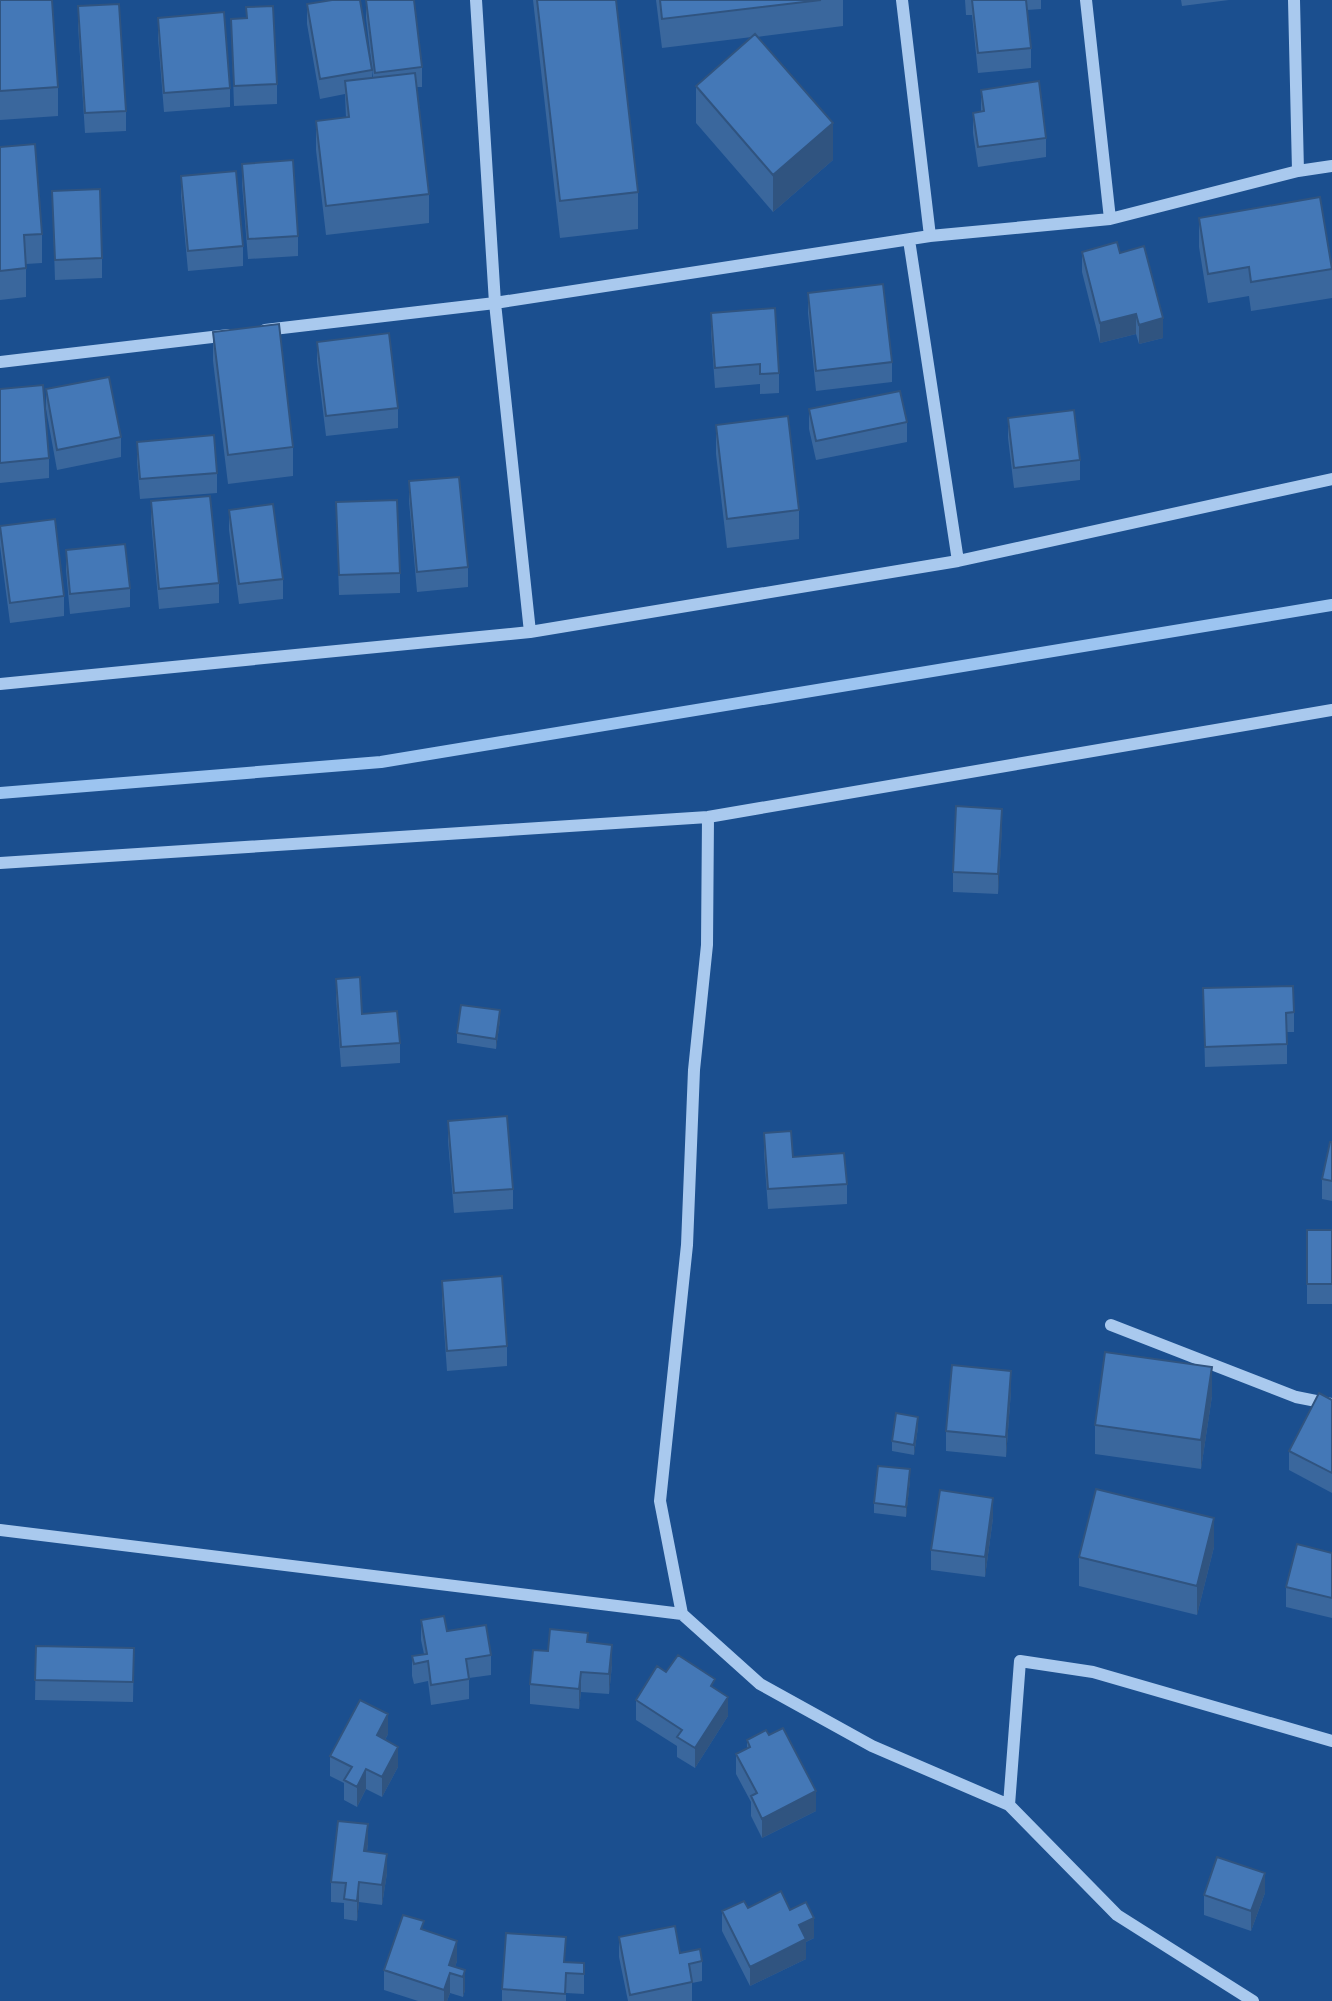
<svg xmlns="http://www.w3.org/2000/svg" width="1332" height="2001" font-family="'Archivo Narrow',sans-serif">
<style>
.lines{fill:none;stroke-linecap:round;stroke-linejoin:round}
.stream{stroke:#9cc4f0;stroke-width:12}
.minor{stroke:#a9c9ee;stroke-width:12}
.wall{fill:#3a679d}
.shaded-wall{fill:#305480}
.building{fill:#4478b7;stroke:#305480;stroke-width:2}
</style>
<rect width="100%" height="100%" fill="#1b4f8f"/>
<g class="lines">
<!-- stream -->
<path class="stream" d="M0,793L381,762L1332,605"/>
<!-- minor -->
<path class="minor" d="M476,0L495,303L530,632
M902,0L930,236
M1086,0L1110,219
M1294,0L1298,171
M909,240L958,561
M265,330L495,303L930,236L1110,219L1298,171L1332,166
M0,362L229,335
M0,684L530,632L958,561L1332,479
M708,817L707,945L694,1070L687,1245L660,1501L682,1614L760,1684L872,1746L1009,1805L1117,1915L1253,2001
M0,863L708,817L1332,710
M1111,1325L1296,1397L1332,1404
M0,1530L682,1614
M1009,1805L1020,1661L1093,1672L1332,1741"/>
</g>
<!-- wall -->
<path class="wall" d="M0,0L58,87V116L0,120Z
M366,0L422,67V87H417L429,194V223L326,235L316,150V121L346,118L345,94L320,99L307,24V4L372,70V78H373L366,18Z
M533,0H616L638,192V229L560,238Z
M656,0H843V26L757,37L833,160L773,212L696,123V86L752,37L662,48Z
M965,0H1041V9L1027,10L1031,48V68L978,73L972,15H966Z
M1181,0H1229L1182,6Z
M78,6L126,111V131L85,133L78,26Z
M246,7L277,84V104L234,106L231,19L246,18Z
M158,18L230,88V107L164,112L158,38Z
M981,90L1046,138V157L978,167L973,133V113L981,112Z
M0,147L42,234V263L26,264V297L0,300Z
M242,164L298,236V256L248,259L242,184Z
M181,176L243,246V266L188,271L181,196Z
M52,191L102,258V278L55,280Z
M1199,218L1332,266V298L1251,311L1249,296L1208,303L1199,247Z
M1082,252L1120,253L1163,338L1139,344L1136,334L1100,343L1082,272Z
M808,293L892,362V382L816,391L808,313Z
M711,313L779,373V393L760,394V384L715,388L711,333Z
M213,332L293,447V476L228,484L213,361Z
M317,342L398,408V428L326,436L317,362Z
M0,389L49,458V478L0,483Z
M46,389L121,437V457L57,470L46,409Z
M809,409L907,422V442L816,460L809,429Z
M1008,418L1080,460V480L1014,488L1008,438Z
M716,425L799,510V539L727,548L716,454Z
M137,442L217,473V493L140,499L137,462Z
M409,481L468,567V587L417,592L409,501Z
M151,501L219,583V603L159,609L151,521Z
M336,502L400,573V593L339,595Z
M229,510L283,579V599L239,604L229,530Z
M0,526L64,596V616L10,623L0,546Z
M66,550L130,588V607L70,614L66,570Z
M1002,828L998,894L953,892V872Z
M336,979L362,1014L400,1043V1063L341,1067L336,998Z
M1203,988L1294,1012V1032H1287V1064L1205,1067Z
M500,1020L496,1049L457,1043V1033Z
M448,1121L513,1189V1209L454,1213L448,1141Z
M764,1133L793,1157L847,1184V1204L768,1209L764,1153Z
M1332,1142V1201L1322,1199V1179Z
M1307,1230H1332V1304H1307Z
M442,1281L507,1346V1366L447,1371L442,1301Z
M1011,1391L1006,1457L946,1451V1431Z
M1212,1396L1201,1469L1095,1454V1425Z
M1332,1400V1493L1289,1470V1451Z
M918,1427L914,1455L892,1451V1441Z
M910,1480L906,1517L874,1513V1503Z
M993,1518L985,1577L931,1570V1550Z
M1214,1547L1197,1615L1079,1586V1557Z
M1332,1553V1618L1286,1607V1587Z
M421,1620L447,1631L491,1655V1675L469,1678V1699L431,1705L428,1681L414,1684L412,1676V1656L424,1654L421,1640Z
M588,1642L612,1665L609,1694L581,1692L579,1709L530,1704V1684Z
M36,1646L134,1648L133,1702L35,1700Z
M666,1672L715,1688L728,1716L695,1768L677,1757V1746L636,1720V1700Z
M388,1734L385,1740L398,1767L382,1797L366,1789L357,1807L344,1800V1783L330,1776V1756Z
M747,1740L816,1811L762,1838L751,1816V1802L736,1774V1754L747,1749Z
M368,1844L367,1851L387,1873L382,1905L359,1902L357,1921L344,1919V1903L331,1902V1882Z
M1265,1893L1251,1931L1204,1915V1895Z
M748,1908L790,1910L814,1938L806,1942V1959L750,1986L722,1931V1911Z
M424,1930L457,1961L455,1967L465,1970V1990L463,1997L450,1993L447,2001H418L384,1990V1970Z
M619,1937L680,1953L702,1961V1981L692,1983V2001H628L619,1957Z
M565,1962L584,1963V1994L566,1993V2001H502V1989Z"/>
<!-- shaded-wall -->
<path class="shaded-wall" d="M833,123V160L773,212V175Z
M1136,314V334L1100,343V323Z
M1163,318V338L1139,344V325Z
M1002,809V828L998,894V874Z
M500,1010V1020L496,1049V1039Z
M1212,1367V1396L1201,1469V1440Z
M1011,1371V1391L1006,1457V1437Z
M918,1417V1427L914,1455V1445Z
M910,1469V1480L906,1517V1507Z
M993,1498V1518L985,1577V1557Z
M1214,1518V1547L1197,1615V1586Z
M612,1645V1665L609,1694V1674Z
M581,1672V1692L579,1709V1689Z
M728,1697V1716L695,1768V1748Z
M388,1714V1734L377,1755V1735Z
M398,1747V1767L382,1797V1777Z
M366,1769V1789L357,1807V1787Z
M816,1791V1811L762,1838V1819Z
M368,1824V1844L364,1871V1851Z
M387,1854V1873L382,1905V1885Z
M1265,1873V1893L1251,1931V1911Z
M359,1882V1902L357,1921V1901Z
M814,1918V1938L806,1942V1959L750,1986V1967L799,1925Z
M457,1941V1961L453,1974L450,1973V1993L447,2001H444V1990L449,1965Z
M465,1970V1990L463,1997V1977Z"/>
<!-- building -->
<path class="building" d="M0,0H52L58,87L0,91Z
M332,0H360L372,70L320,79L307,4Z
M366,0H414L422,67L375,73Z
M537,0H616L638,192L560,201Z
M660,0H821L662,19Z
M972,0H1026L1031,48L978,53Z
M119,4L126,111L85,113L78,6Z
M273,6L277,84L234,86L231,19L247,18L246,7Z
M224,12L230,88L164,93L158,18Z
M755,34L833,123L773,175L696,86Z
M415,73L429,194L326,206L316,121L349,117L345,81Z
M1039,81L1046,138L978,147L973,113L984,111L981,90Z
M35,144L42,234L24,235L26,268L0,271V147Z
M293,160L298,236L248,239L242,164Z
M236,171L243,246L188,251L181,176Z
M100,189L102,258L55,260L52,191Z
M1320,197L1332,269L1251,282L1249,267L1208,274L1199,218Z
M1117,242L1120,253L1144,246L1163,318L1139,325L1136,314L1100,323L1082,252Z
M883,284L892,362L816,371L808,293Z
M775,308L779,373L760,374V364L715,368L711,313Z
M279,324L293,447L228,455L213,332Z
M389,333L398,408L326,416L317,342Z
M109,377L121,437L57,450L46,389Z
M43,385L49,458L0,463V389Z
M900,391L907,422L816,441L809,409Z
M1074,410L1080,460L1014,468L1008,418Z
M788,416L799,510L727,519L716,425Z
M214,435L217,473L140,479L137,442Z
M459,477L468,567L417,572L409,481Z
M210,496L219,583L159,589L151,501Z
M397,500L400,573L339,575L336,502Z
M273,504L283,579L239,584L229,510Z
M55,519L64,596L10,603L0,526Z
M125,544L130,588L70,594L66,550Z
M956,806L1002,809L998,874L953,872Z
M360,977L362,1014L397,1011L400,1043L341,1047L336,979Z
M1293,986L1294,1012L1286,1013L1287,1044L1205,1047L1203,988Z
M461,1005L500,1010L496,1039L457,1033Z
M507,1116L513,1189L454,1193L448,1121Z
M791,1131L793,1157L844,1153L847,1184L768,1189L764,1133Z
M1330,1142H1332V1181L1322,1179Z
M1307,1230H1332V1284H1307Z
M502,1276L507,1346L447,1351L442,1281Z
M1105,1352L1212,1367L1201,1440L1095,1425Z
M952,1365L1011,1371L1006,1437L946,1431Z
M1319,1393L1332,1400V1473L1289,1451Z
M896,1413L918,1417L914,1445L892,1441Z
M878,1466L910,1469L906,1507L874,1503Z
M1096,1489L1214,1518L1197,1586L1079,1557Z
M940,1490L993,1498L985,1557L931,1550Z
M1297,1544L1332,1553V1598L1286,1587Z
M444,1616L447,1631L486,1625L491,1655L466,1659L469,1679L431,1685L428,1661L414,1664L412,1656L427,1654L421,1620Z
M550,1629L588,1633L587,1642L612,1645L609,1674L581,1672L579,1689L530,1684L533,1650L548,1651Z
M36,1646L134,1648L133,1682L35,1680Z
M678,1655L715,1679L711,1686L728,1697L695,1748L677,1737L682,1730L636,1700L657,1666L666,1672Z
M360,1700L388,1714L377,1735L398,1747L382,1777L366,1769L357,1787L344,1780L352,1767L330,1756Z
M783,1728L816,1791L762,1819L751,1796L757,1793L736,1754L750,1747L747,1740L766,1730L769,1735Z
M338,1821L368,1824L364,1851L387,1854L382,1885L359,1882L357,1901L344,1899L346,1883L331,1882Z
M1217,1857L1265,1873L1251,1911L1204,1895Z
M781,1891L790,1910L806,1902L814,1918L799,1925L806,1939L750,1967L722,1911L744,1901L748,1908Z
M403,1915L424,1921L421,1929L457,1941L449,1965L465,1970L463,1977L450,1973L444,1990L384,1970Z
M675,1926L680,1953L700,1949L702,1961L689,1964L692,1982L630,1995L619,1937Z
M506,1933L566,1937L564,1962L584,1963V1974L566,1973L565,1994L502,1989Z"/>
</svg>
